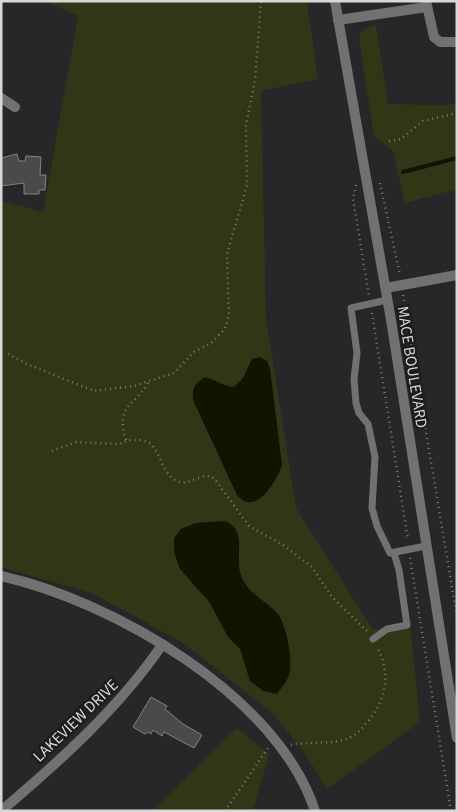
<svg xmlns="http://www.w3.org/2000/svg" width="458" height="812" font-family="'Source Sans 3',sans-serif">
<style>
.green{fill:#2f3717}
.water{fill:#101500}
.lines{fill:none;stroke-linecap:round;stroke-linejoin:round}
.stream{stroke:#101500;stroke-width:4}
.building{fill:#4a494c;stroke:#828184}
.path{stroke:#7b7a7c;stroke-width:2.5;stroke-dasharray:1 4;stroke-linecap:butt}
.service{stroke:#717172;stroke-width:7}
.minor{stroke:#717172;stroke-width:10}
.tertiary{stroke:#717172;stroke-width:10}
.labels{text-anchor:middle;stroke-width:5;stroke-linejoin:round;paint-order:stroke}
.street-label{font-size:16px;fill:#d8d7d9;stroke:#1d1d1f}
</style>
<rect width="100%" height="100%" fill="#272628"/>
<!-- green -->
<path class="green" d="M45,1H307L318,79L261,91L266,318L296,508L373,630L410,623L420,722L327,789L304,752L271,712L183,643L94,594L1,567V200L43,212L78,16Z
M376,25L388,104L447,105L457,103V189L405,203L393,151L374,136L359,40C359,30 367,27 376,25Z
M237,728L269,754L253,811H152Z"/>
<!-- water -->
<path class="water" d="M260,357L267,361L270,368L282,465C276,482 256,517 237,495L193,400C192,388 194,384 205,377C216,380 223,386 234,387L243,378L252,359Z
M225,521C249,530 233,559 242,578C249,594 266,601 277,613C286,622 294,663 289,675C287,682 281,688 277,694L263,691L250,681L240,649L228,637L210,603L180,569L174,552V538L181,529L196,523Z"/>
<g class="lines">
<!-- stream -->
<path class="stream" d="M403,172L457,158"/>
</g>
<!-- building -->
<path class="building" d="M17,154L19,161H25L26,156L41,157L40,175H46L45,190H39V194H24V183L1,186V158Z
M151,697L167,706L165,709L183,724L202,735L194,748L164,732L162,736L153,730L151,734L148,732L145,734L133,727Z"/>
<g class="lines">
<!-- path -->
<path class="path" d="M389,141L401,139L423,121L457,113
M380,183L400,275
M356,185L353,199L369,296
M403,295L457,617
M372,313L408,540
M8,354L27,364L94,391L134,386L174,373L194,352L211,343L225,329L229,314L227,254L247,185L246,125L255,80L261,1
M126,440C115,404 134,407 148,383
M52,451L76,442L120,444C126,440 131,440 139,440C162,440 158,473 177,481C189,487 201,471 214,478L249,526L283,545L312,567L332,597L368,632
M410,558L451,811
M291,745C309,741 332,745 349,738C358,734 363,727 369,720C387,697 391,673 377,647
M225,811L268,748"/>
<!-- service -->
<path class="service" d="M387,300L351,308L357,353L354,379L356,403L359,413L368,424L375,457L372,508L377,526L390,553L426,546
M373,639L387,629L407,625L399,570L394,553"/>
<!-- minor -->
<path class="minor" d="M426,1L434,37L440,42H457
M338,20L427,7
M1,98L15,107
M386,288L457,275
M1,576C113,601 278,696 315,811
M1,811C60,761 119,708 162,645"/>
<!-- tertiary -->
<path class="tertiary" d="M335,1L391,320L457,738"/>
</g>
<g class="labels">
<!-- street labels -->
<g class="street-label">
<text transform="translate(413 367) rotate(81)" y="6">MACE BOULEVARD</text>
<text transform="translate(75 720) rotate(-44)" y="6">LAKEVIEW DRIVE</text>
</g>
</g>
<!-- border -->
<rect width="458" height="812" fill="none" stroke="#d8d7d9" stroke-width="5"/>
</svg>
